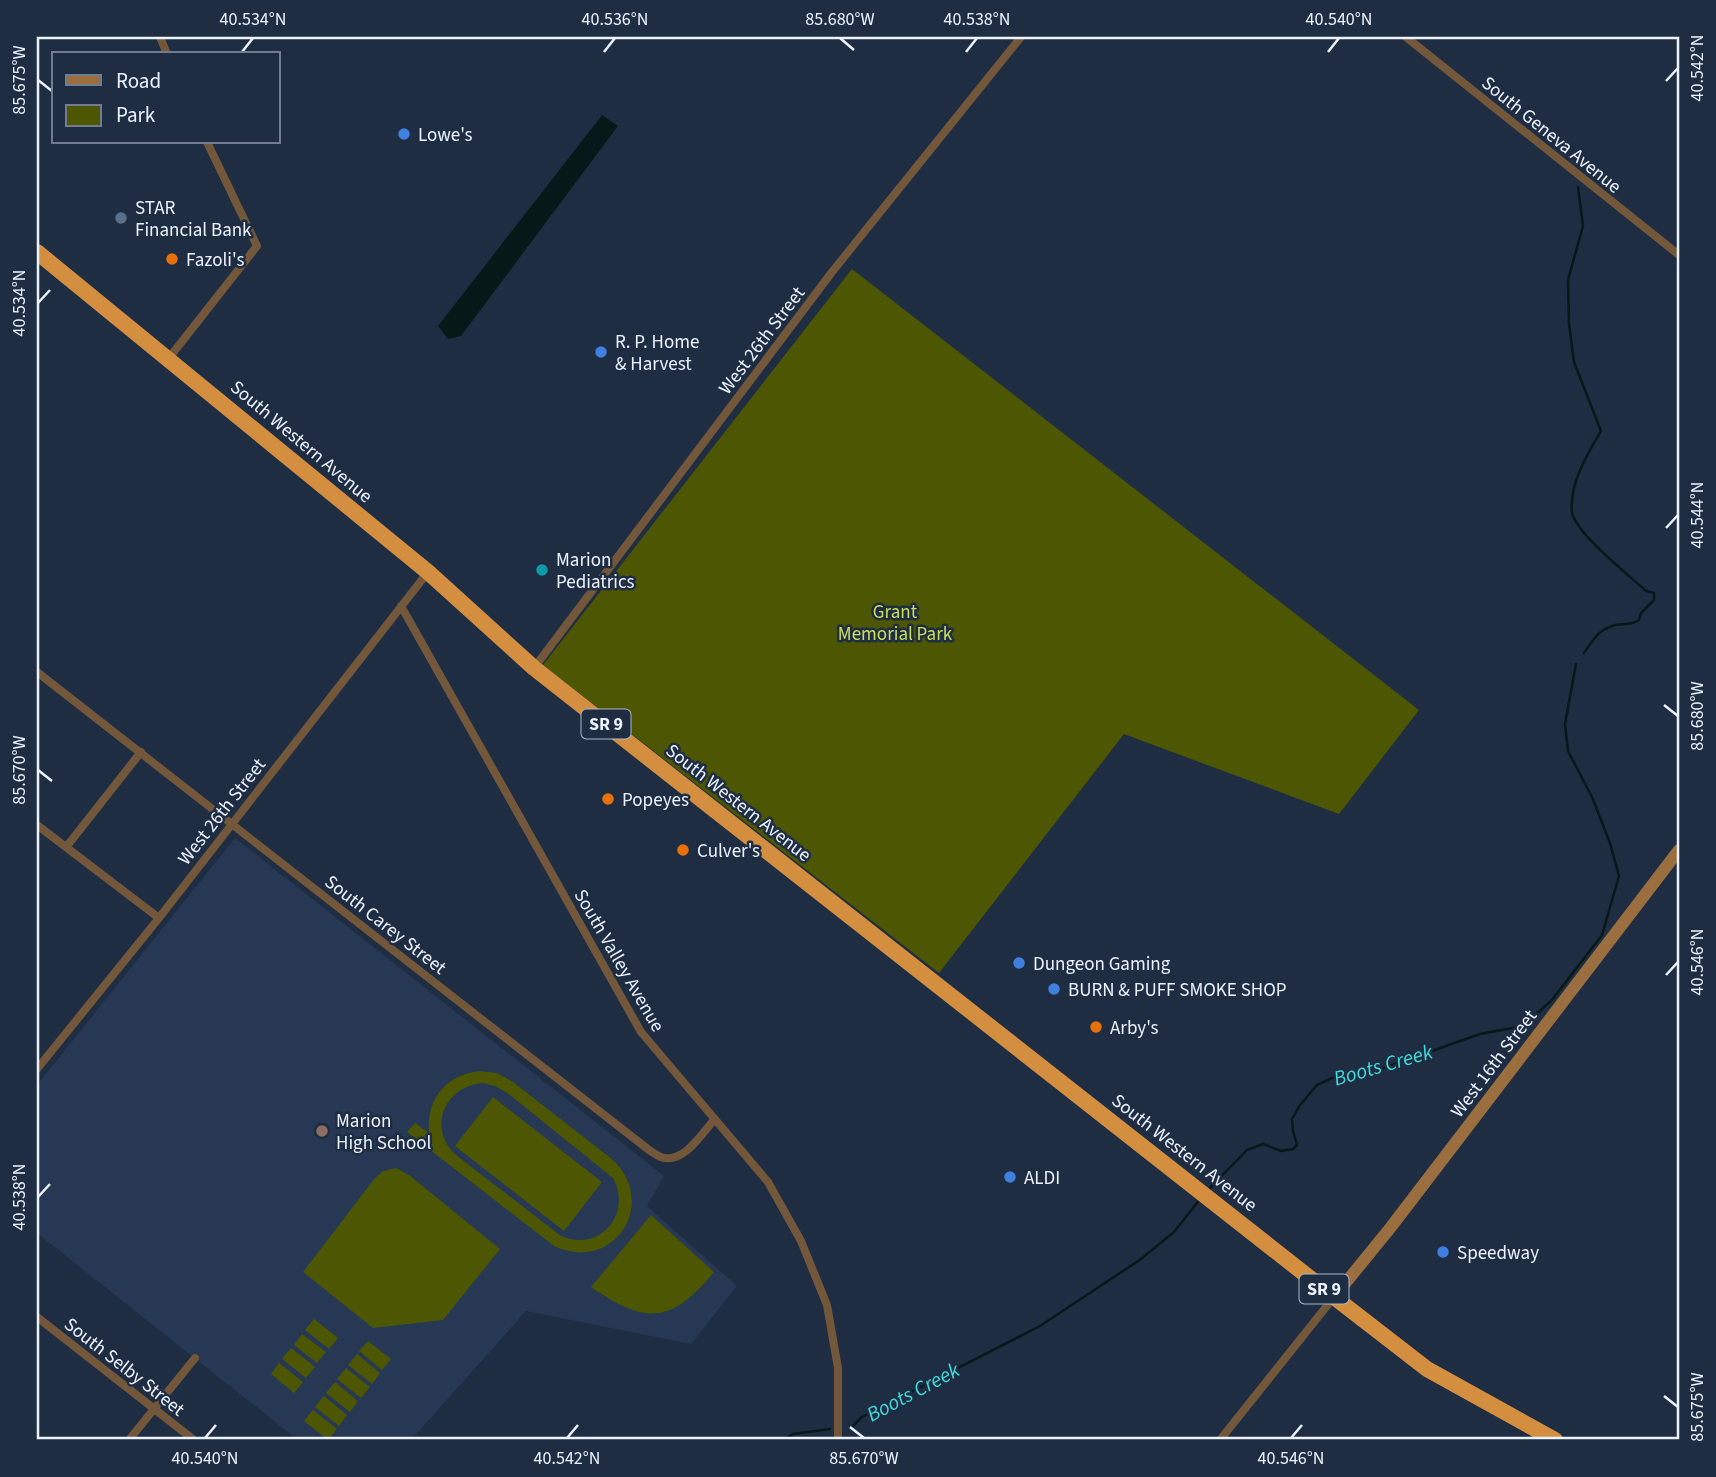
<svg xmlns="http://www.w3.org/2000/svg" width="1716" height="1477" font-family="'Source Sans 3',sans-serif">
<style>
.built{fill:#263853}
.green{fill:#4d5602;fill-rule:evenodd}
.water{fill:#061818}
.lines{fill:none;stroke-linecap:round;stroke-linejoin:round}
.stream{stroke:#061818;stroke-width:2.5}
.street{stroke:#73573a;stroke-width:8}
.secondary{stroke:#9a6e3e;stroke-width:12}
.highway{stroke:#d38e40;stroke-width:16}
.ticks{fill:none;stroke:#ebf3ff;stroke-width:2.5}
.shop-dot{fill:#3f7fe0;stroke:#1f2d43;stroke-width:2.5}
.service-dot{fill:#5c6f8a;stroke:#1f2d43;stroke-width:2.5}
.food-dot{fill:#e8710a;stroke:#1f2d43;stroke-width:2.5}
.culture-dot{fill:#0f9aa8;stroke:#1f2d43;stroke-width:2.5}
.education-dot{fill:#8d6e63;stroke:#1f2d43;stroke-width:2.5}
.labels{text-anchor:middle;stroke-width:5;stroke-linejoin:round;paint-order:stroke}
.shield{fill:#1f2d43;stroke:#aeb8c7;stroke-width:2}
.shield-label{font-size:18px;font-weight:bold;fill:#ebf3ff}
.poi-label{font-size:19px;fill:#ebf3ff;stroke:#1f2d43;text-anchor:start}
.street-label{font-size:19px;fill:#ebf3ff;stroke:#1f2d43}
.park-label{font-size:19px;fill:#cbde5c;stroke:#1f2d43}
.water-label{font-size:21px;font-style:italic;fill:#41dbdc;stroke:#1f2d43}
.neatline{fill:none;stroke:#ebf3ff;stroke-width:2.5}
.ticks-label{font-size:18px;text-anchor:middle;fill:#ebf3ff}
</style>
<rect width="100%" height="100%" fill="#1f2d43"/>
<!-- built -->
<path class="built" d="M235,838L664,1176L647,1206L737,1286L691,1344L526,1311L411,1440H298L37,1233V1085Z"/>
<!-- green -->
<path class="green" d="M852,269L1419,710L1339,814L1124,734L939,973L543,665Z
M479,1071L497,1073L513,1082L612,1159C660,1204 613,1274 554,1246L407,1132L415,1123L429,1133C426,1100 445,1075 479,1071ZM483,1083L495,1086L506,1092L613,1178C633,1214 599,1253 561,1236L456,1155C427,1129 444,1086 483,1083Z
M493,1097L602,1182L564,1231L455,1146Z
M396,1168L409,1175L500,1249L443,1320L373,1328L303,1272L375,1178L383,1171Z
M651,1215L714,1272C671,1324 646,1325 591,1287Z
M314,1319L338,1338L329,1349L305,1330Z
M302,1334L326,1352L317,1363L294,1345Z
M368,1341L391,1359L382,1370L359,1351Z
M291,1348L315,1367L306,1378L282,1359Z
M357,1354L380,1373L372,1384L348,1365Z
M279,1363L303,1382L294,1393L271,1374Z
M346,1368L370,1387L361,1398L337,1379Z
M335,1382L358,1401L350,1412L326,1393Z
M324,1396L347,1415L339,1426L315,1407Z
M313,1410L337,1429L328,1440L304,1421Z"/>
<!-- water -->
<path class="water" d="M602,115L618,126L461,336L448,339L438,326Z"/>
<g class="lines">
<!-- stream -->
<path class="stream" d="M1578,187L1583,226L1568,280L1569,324L1574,362L1601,431C1588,453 1569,484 1572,512C1575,533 1629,575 1646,591L1654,593V600L1641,613L1639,620C1630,626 1625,623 1615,625C1599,629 1593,640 1584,653
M1207,1191L1247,1150L1263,1144L1281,1151L1293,1149L1297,1145L1293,1131L1292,1119L1300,1105L1317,1085L1343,1073L1378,1070L1480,1034L1523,1026L1552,1000L1602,935L1619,876L1610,843L1592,797L1568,751L1565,724L1576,664
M853,1426L862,1417L1040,1326L1141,1259L1174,1232L1201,1198
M783,1440L793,1434L830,1429"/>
<!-- street -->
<path class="street" d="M160,37L167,54
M1406,37L1679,255
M169,358L257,246L207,142
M401,606L641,1032L768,1182L801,1241L827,1305L838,1368V1440
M534,668L832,272L1021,37
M37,672L649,1150C654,1153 660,1158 665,1158C686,1161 702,1133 714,1120
M37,825L159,918
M67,846L141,752
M37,1069L159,918L428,572
M37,1317L194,1440
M129,1440L195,1358
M1220,1440L1334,1297"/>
<!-- secondary -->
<path class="secondary" d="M1334,1297L1391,1227L1679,850"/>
<!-- highway -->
<path class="highway" d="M37,252L428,572L534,668L1334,1297L1427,1369L1555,1440"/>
</g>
<!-- ticks -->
<path class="ticks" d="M840,38L854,50M242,52L253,38M604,52L615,38M966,52L977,38M1328,52L1339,38M38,80L52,91M1666,81L1678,68M38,303L50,290M1666,528L1678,515M1664,705L1678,716M38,770L52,781M1666,975L1678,962M38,1197L50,1184M1664,1396L1678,1407M850,1427L864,1438M205,1438L216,1425M567,1438L578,1425M1291,1438L1302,1425"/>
<!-- markers -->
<g class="shop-dot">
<circle cx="404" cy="134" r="7"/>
<circle cx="601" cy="352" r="7"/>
<circle cx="1019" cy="963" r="7"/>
<circle cx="1054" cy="989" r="7"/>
<circle cx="1010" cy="1177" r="7"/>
<circle cx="1443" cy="1252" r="7"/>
</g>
<circle class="service-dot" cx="121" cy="218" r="7"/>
<g class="food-dot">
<circle cx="172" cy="259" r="7"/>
<circle cx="608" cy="799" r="7"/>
<circle cx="683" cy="850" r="7"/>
<circle cx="1096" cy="1027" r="7"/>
</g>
<circle class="culture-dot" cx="542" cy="570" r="7"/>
<circle class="education-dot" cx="322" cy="1131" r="7"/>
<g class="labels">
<!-- shield labels -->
<g class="shield">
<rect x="581.5" y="709.5" width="49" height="29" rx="5"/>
<rect x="1299.5" y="1274.5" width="49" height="29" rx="5"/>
</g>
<g class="shield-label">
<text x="606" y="730">SR 9</text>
<text x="1324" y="1295">SR 9</text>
</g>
<!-- poi labels -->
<g class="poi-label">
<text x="418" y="141">Lowe's</text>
<text x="135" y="214">STAR<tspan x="135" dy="22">Financial Bank</tspan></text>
<text x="186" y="266">Fazoli's</text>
<text x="615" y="348">R. P. Home<tspan x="615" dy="22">&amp; Harvest</tspan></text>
<text x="556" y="566">Marion<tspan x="556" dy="22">Pediatrics</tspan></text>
<text x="622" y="806">Popeyes</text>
<text x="697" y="857">Culver's</text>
<text x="1033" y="970">Dungeon Gaming</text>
<text x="1068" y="996">BURN &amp; PUFF SMOKE SHOP</text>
<text x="1110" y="1034">Arby's</text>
<text x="336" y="1127">Marion<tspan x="336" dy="22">High School</tspan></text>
<text x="1024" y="1184">ALDI</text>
<text x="1457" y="1259">Speedway</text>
</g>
<!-- street labels -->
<g class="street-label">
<text transform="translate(1552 134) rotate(39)" y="7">South Geneva Avenue</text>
<text transform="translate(761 340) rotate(-53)" y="7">West 26th Street</text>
<text transform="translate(302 441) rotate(40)" y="7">South Western Avenue</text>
<text transform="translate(739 802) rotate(38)" y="7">South Western Avenue</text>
<text transform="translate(221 811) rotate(-52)" y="7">West 26th Street</text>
<text transform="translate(386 924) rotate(38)" y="7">South Carey Street</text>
<text transform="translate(620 960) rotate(60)" y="7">South Valley Avenue</text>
<text transform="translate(1493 1063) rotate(-53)" y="7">West 16th Street</text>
<text transform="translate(1185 1152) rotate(38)" y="7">South Western Avenue</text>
<text transform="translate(125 1366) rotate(38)" y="7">South Selby Street</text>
</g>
<!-- park labels -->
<g class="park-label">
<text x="895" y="618">Grant<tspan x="895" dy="22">Memorial Park</tspan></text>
</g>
<!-- water labels -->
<g class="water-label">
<text transform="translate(1383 1065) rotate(-16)" y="7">Boots Creek</text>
<text transform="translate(913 1392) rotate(-28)" y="7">Boots Creek</text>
</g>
</g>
<!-- border -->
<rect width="1716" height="1477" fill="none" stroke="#1f2d43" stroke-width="77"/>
<!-- legend -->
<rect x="52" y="52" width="228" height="91" fill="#1f2d43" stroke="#717c8e" stroke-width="2"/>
<rect x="66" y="75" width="35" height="10" fill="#9a6e3e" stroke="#717c8e" stroke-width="2"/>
<text x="116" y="88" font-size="21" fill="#ebf3ff">Road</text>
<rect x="66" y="105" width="35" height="21" fill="#4d5602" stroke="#717c8e" stroke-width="2"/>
<text x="116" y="122" font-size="21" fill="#ebf3ff">Park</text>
<rect x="38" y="38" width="1640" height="1400" class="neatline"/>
<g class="ticks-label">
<text x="253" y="25">40.534°N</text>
<text x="615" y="25">40.536°N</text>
<text x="840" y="25">85.680°W</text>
<text x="977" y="25">40.538°N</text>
<text x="1339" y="25">40.540°N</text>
<text transform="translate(1697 68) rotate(-90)" y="6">40.542°N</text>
<text transform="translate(19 80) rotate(-90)" y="6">85.675°W</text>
<text transform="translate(19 303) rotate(-90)" y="6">40.534°N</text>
<text transform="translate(1697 515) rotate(-90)" y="6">40.544°N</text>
<text transform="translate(1697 716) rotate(-90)" y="6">85.680°W</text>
<text transform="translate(19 770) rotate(-90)" y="6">85.670°W</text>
<text transform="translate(1697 962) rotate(-90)" y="6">40.546°N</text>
<text transform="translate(19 1197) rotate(-90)" y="6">40.538°N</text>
<text transform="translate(1697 1407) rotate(-90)" y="6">85.675°W</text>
<text x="205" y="1464">40.540°N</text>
<text x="567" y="1464">40.542°N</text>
<text x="864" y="1464">85.670°W</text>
<text x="1291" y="1464">40.546°N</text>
</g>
</svg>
